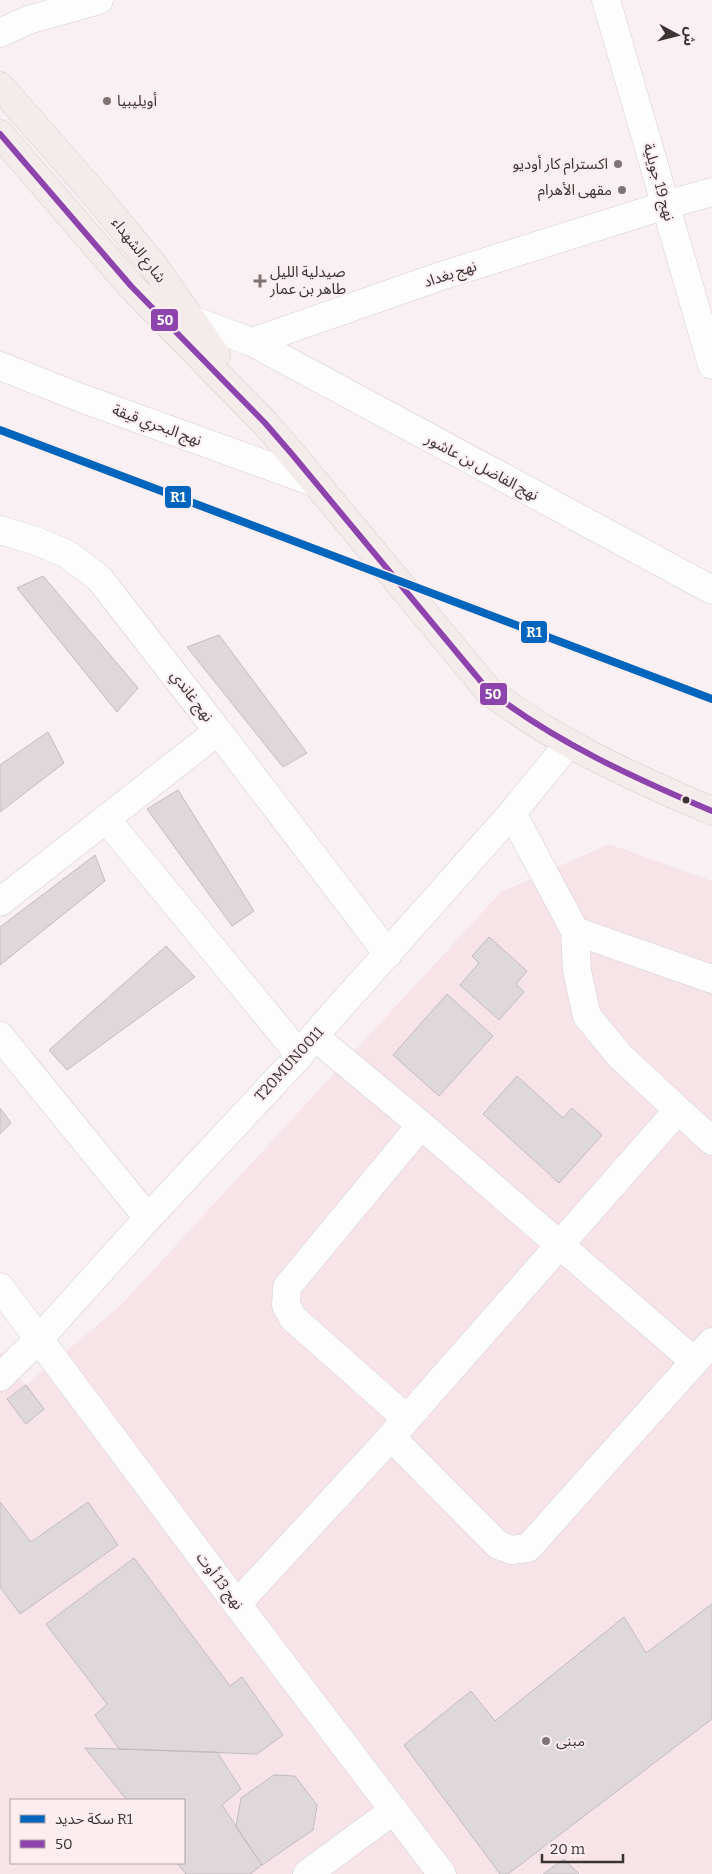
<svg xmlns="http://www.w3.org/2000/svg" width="712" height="1874" font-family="Bitter,'Noto Sans Arabic',serif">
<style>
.built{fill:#f6e4e8;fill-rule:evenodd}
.building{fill:#dfd8db;stroke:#c2bbbe}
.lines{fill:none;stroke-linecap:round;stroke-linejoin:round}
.minor-casing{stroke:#d4ccce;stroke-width:29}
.tertiary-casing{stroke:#d4ccce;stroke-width:29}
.secondary-casing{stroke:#d4ccce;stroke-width:29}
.primary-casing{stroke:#d2ccce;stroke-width:29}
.minor{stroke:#fefdfd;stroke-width:28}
.tertiary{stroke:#fefdfd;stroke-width:28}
.secondary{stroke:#fefdfd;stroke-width:28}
.primary{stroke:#f4eceb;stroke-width:28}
.bus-1-casing{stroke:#fcedf0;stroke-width:10}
.bus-1{stroke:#8e44ad;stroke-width:6}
.rail-1-casing{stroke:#fcedf0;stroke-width:11}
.rail-1{stroke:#0065bd;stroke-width:8}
.poi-dot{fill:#7d7476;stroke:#fcedf0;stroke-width:2}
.bus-dot{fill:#3b3234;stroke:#fcedf0;stroke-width:2}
.labels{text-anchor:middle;stroke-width:4;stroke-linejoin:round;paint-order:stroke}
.poi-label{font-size:15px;fill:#3b3234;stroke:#fcedf0;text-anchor:start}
.street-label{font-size:15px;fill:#3b3234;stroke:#fcedf0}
.line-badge{stroke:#fcedf0;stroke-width:2}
.badge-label{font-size:14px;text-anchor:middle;font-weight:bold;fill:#fff}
</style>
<rect width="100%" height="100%" fill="#f8f0f2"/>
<!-- built -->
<path class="built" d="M609,844L712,881V1874H0V1352L26,1385L121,1305L501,892ZM11,1800H184V1863H11Z"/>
<!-- building -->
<path class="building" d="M43,576L138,688L117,712L17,588Z
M219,635L307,753L283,767L187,647Z
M48,732L64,763L0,812V765Z
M178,790L254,911L232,926L147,809Z
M95,855L105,881L0,965V927Z
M489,937L527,971L516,984L524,992L499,1020L460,985L479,963L472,956Z
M166,946L195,977L67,1070L49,1050Z
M447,994L493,1036L439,1096L393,1055Z
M517,1076L563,1118L572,1108L602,1135L559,1183L483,1114Z
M0,1108L11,1123L0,1134Z
M26,1385L44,1409L26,1424L7,1399Z
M0,1502L31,1542L88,1502L118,1545L20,1614L0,1587Z
M134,1558L230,1686L242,1677L283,1735L257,1754L119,1749L95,1715L107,1704L46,1624Z
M712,1604V1719L508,1874H500L404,1745L471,1691L495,1721L624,1617L646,1653Z
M85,1748L217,1752L241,1789L222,1805L262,1865L250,1874H186L177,1863H184V1800H127Z
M274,1775L295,1776L317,1805L313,1830L262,1865L236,1827L241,1798Z
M564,1859L579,1874H543Z"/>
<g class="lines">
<defs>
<path id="minor" d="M606,0L712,365
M192,320L252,342L441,276L666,205L712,192
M252,342L712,590
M0,530L36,541L67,554L99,578L218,731L0,902
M218,731L388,954
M512,813L575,931L712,979
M106,819L300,1055
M575,931L577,971L587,1016L620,1056L678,1110
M0,1036L148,1218
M314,1036L421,1125L694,1361
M0,1377L39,1339L148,1218L300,1055L314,1036L512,813L569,743
M407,1419L293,1318L286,1305L287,1287L421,1125
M391,1437L498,1545L512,1550L528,1548L712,1342
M237,1604L391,1437L678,1110L712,1141
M307,1874L394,1810"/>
<path id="tertiary" d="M0,366L81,398L314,482"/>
<path id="secondary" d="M0,33L28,20L99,0
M0,1287L237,1604L442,1874"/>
<path id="primary" d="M0,86L98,198L154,266L216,355
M0,134L131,286L265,423L291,453L488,690C555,742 634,778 712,811"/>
</defs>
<!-- minor casing -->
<use href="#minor" class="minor-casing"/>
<!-- tertiary casing -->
<use href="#tertiary" class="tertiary-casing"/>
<!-- secondary casing -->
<use href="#secondary" class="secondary-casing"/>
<!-- primary casing -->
<use href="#primary" class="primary-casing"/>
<!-- minor -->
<use href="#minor" class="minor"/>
<!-- tertiary -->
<use href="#tertiary" class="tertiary"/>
<!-- secondary -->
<use href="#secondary" class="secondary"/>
<!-- primary -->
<use href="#primary" class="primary"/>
<defs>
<path id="bus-1" d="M0,134L131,286L265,423L291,453L488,690C555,742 634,778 712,811"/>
</defs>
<!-- bus-1 casing -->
<use href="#bus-1" class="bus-1-casing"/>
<!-- bus-1 -->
<use href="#bus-1" class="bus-1"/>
<defs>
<path id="rail-1" d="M0,430L712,699"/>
</defs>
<!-- rail-1 casing -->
<use href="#rail-1" class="rail-1-casing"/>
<!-- rail-1 -->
<use href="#rail-1" class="rail-1"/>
</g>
<!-- markers -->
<g class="poi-dot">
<circle cx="107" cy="101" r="5"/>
<circle cx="618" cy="164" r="5"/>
<circle cx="622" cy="190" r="5"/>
<path d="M257.5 273.5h5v5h5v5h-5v5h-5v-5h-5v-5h5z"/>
<circle cx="546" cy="1741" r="5"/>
</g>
<circle class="bus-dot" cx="686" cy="800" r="4.5"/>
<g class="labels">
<!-- poi labels -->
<g class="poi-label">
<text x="117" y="106">أويليبيا</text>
<text x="608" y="169" text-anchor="end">اكسترام كار أوديو</text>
<text x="612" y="195" text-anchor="end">مقهى الأهرام</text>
<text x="270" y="277">صيدلية الليل<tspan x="270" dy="17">طاهر بن عمار</tspan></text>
<text x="556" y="1746">مبنى</text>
</g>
<!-- street labels -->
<g class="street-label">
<text transform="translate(659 182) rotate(74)" y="5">نهج 19 جويلية</text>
<text transform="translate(139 250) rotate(52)" y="5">شارع الشهداء</text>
<text transform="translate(450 274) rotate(-18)" y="5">نهج بغداد</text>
<text transform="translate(157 425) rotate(20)" y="5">نهج البحري قيقة</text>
<text transform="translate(482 467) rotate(28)" y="5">نهج الفاضل بن عاشور</text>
<text transform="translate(192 696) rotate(53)" y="5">نهج غاندي</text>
<text transform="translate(289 1064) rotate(-48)" y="5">T20MUN0011</text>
<text transform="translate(220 1581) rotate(53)" y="5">نهج 13 أوت</text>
</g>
</g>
<g class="line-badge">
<rect x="150" y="308" width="29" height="24" rx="5" fill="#8e44ad"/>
<rect x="164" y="485" width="28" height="24" rx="5" fill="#0065bd"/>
<rect x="520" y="620" width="28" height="24" rx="5" fill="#0065bd"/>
<rect x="479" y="682" width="29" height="24" rx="5" fill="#8e44ad"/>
</g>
<g class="badge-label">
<text x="165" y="325">50</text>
<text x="178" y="502">R1</text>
<text x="534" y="637">R1</text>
<text x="493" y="699">50</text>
</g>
<!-- legend -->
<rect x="10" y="1799" width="175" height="65" fill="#fcedf0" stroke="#afa2a5"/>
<rect x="20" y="1815" width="25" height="8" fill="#0065bd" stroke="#afa2a5"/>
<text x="55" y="1824" font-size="15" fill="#3b3234">سكة حديد R1</text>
<rect x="20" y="1840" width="25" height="8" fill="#8e44ad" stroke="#afa2a5"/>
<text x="55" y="1849" font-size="15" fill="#3b3234">50</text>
<!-- north arrow -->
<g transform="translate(677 35) rotate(97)" stroke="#fcedf0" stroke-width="4" paint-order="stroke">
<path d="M0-4L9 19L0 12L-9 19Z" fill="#3b3234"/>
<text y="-8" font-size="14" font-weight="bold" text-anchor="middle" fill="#3b3234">ش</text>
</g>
<!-- scale -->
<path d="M542 1854v8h81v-8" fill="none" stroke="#3b3234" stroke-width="2.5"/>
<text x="550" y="1854" font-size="15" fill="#3b3234" stroke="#fcedf0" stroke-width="4" paint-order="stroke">20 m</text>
</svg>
